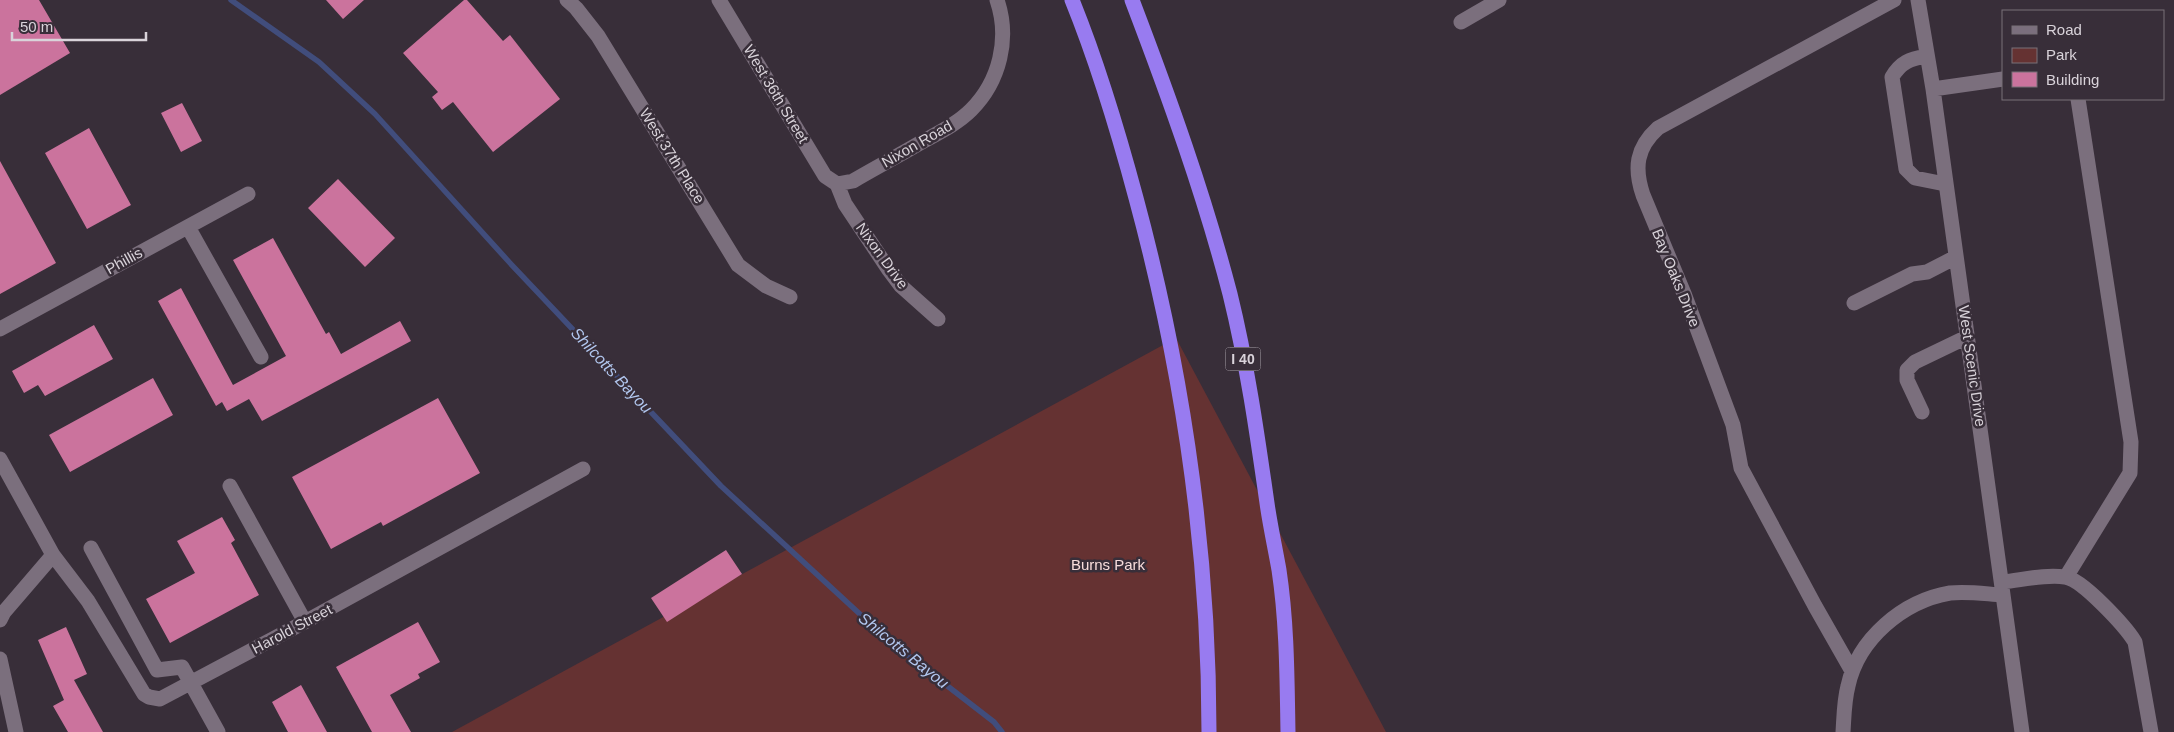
<svg xmlns="http://www.w3.org/2000/svg" width="2174" height="732" font-family="Arial,sans-serif">
<style>
.park{fill:#653232}
.lines{fill:none;stroke-linecap:round;stroke-linejoin:round}
.stream{stroke:#414d7c;stroke-width:5.5}
.building{fill:#cb739d}
.minor{stroke:#7b6f7d;stroke-width:15}
.highway{stroke:#987bf0;stroke-width:15}
.labels{text-anchor:middle;stroke-width:5;stroke-linejoin:round;paint-order:stroke}
.shield{fill:#382e39;stroke:#a9a2aa;stroke-width:1}
.shield-label{font-size:14px;font-weight:bold;fill:#d9d3da}
.street-label{font-size:15px;fill:#d9d3da;stroke:#382e39}
.park-label{font-size:15px;fill:#f7dcdb;stroke:#382e39}
.water-label{font-size:16px;font-style:italic;fill:#b2c7ef;stroke:#382e39}
</style>
<rect width="100%" height="100%" fill="#382e39"/>
<!-- park -->
<path class="park" d="M1176,338L1386,732H452Z"/>
<g class="lines">
<!-- stream -->
<path class="stream" d="M231,0L319,62L375,114L510,263L721,486L888,640L994,722L1002,732"/>
</g>
<!-- building -->
<path class="building" d="M0,0H39L70,53L0,95Z
M326,0H364L343,19Z
M464,0H467L503,41L510,35L560,99L493,152L453,102L442,110L432,97L438,92L403,53Z
M182,103L202,141L181,152L161,113Z
M89,128L131,205L87,229L45,153Z
M0,161L56,263L0,294Z
M338,179L395,238L365,267L308,208Z
M273,238L326,334L329,332L341,354L400,321L411,341L262,421L249,399L227,411L222,402L216,406L158,301L181,288L233,385L286,356L233,260Z
M94,325L113,359L45,396L38,385L24,393L12,371Z
M153,378L173,415L70,472L49,435Z
M438,398L480,473L383,526L381,522L331,549L292,477Z
M222,517L235,540L231,543L259,595L170,643L146,599L195,573L177,541Z
M726,550L742,574L667,622L651,598Z
M418,622L440,662L418,674L420,678L390,695L411,732H372L336,667Z
M66,627L87,674L74,680L103,732H68L53,706L64,700L38,640Z
M301,685L327,732H288L272,702Z"/>
<g class="lines">
<!-- minor -->
<path class="minor" d="M567,0L576,8L598,36L738,265L766,286L790,297
M719,0L825,176L837,184
M1918,0L1933,89L2022,732
M1461,22L1499,0
M1926,56C1910,59 1901,62 1892,77L1906,169L1915,178L1945,184
M1933,89L2003,79
M837,184L853,181C875,168 898,156 920,143C938,133 957,124 971,110C1000,81 1010,38 997,0
M837,184L845,204L889,270L901,286L938,319
M188,227L261,357
M1854,303L1912,274L1927,272L1956,257
M0,329L248,194
M1922,412L1907,380V370L1915,362L1967,337
M0,459L53,555L88,601L144,694L149,697L160,699L301,624L583,469
M230,486L305,622
M91,548L157,670L182,667L218,732
M2066,577L2130,473L2131,442L2078,99
M2003,582C2022,580 2045,574 2065,577C2082,579 2126,627 2135,642L2151,732
M0,620L4,612L53,555
M0,659L16,732
M1852,671L1815,606L1741,468L1733,425L1685,296L1643,195C1634,168 1636,148 1658,128L1894,0
M1843,732C1844,717 1844,701 1848,686C1858,639 1903,601 1950,593C1967,591 1986,594 2003,595"/>
<!-- highway -->
<path class="highway" d="M1072,0C1098,64 1118,131 1136,198C1183,372 1209,551 1209,732
M1132,0C1169,97 1204,194 1230,294C1247,363 1257,433 1267,503C1270,525 1275,547 1279,570C1287,623 1287,678 1288,732"/>
</g>
<g class="labels">
<!-- shield labels -->
<rect class="shield" x="1225.5" y="347.5" width="35" height="23" rx="4"/>
<g class="shield-label">
<text x="1243" y="364">I 40</text>
</g>
<!-- street labels -->
<g class="street-label">
<text transform="translate(776 94) rotate(59)" y="5">West 36th Street</text>
<text transform="translate(917 144) rotate(-30)" y="5">Nixon Road</text>
<text transform="translate(672 156) rotate(58)" y="5">West 37th Place</text>
<text transform="translate(882 256) rotate(54)" y="5">Nixon Drive</text>
<text transform="translate(124 261) rotate(-29)" y="5">Phillis</text>
<text transform="translate(1676 278) rotate(68)" y="5">Bay Oaks Drive</text>
<text transform="translate(1972 366) rotate(82)" y="5">West Scenic Drive</text>
<text transform="translate(292 629) rotate(-28)" y="5">Harold Street</text>
</g>
<!-- park labels -->
<g class="park-label">
<text x="1108" y="570">Burns Park</text>
</g>
<!-- water labels -->
<g class="water-label">
<text transform="translate(612 370) rotate(47)" y="6">Shilcotts Bayou</text>
<text transform="translate(904 650) rotate(39)" y="6">Shilcotts Bayou</text>
</g>
</g>
<!-- legend -->
<rect x="2002" y="10" width="162" height="90" fill="#382e39" stroke="#787079"/>
<rect x="2012" y="26" width="25" height="8" fill="#7b6f7d" stroke="#787079"/>
<text x="2046" y="35" font-size="15" fill="#d9d3da">Road</text>
<rect x="2012" y="48" width="25" height="15" fill="#653232" stroke="#787079"/>
<text x="2046" y="60" font-size="15" fill="#d9d3da">Park</text>
<rect x="2012" y="72" width="25" height="15" fill="#cb739d" stroke="#787079"/>
<text x="2046" y="85" font-size="15" fill="#d9d3da">Building</text>
<!-- scale -->
<path d="M12 32v8h134v-8" fill="none" stroke="#d9d3da" stroke-width="2.5"/>
<text x="20" y="32" font-size="15" fill="#d9d3da" stroke="#382e39" stroke-width="4" paint-order="stroke">50 m</text>
</svg>
